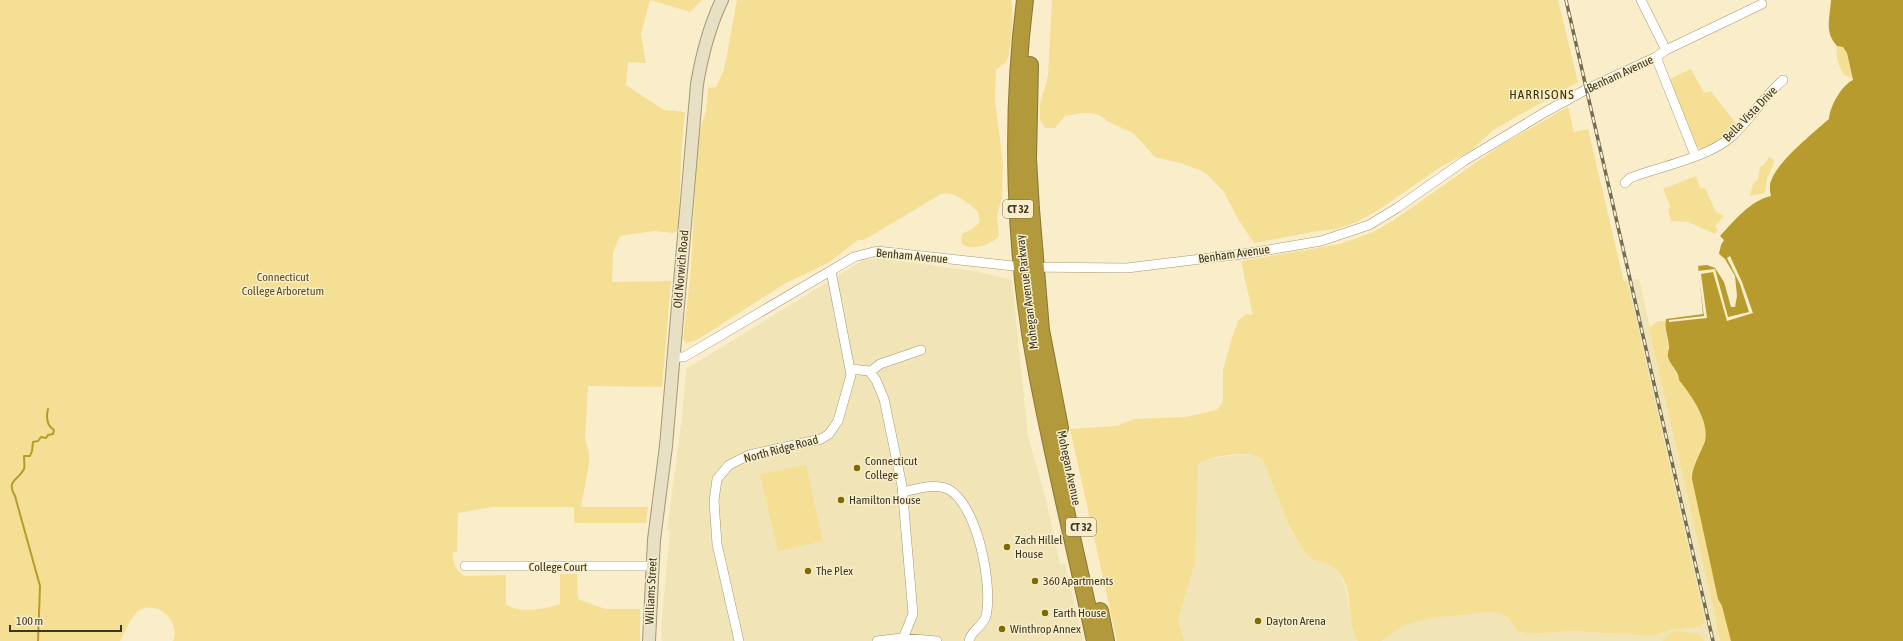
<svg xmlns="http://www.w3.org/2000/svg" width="1903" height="641" font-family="'Asap Condensed',sans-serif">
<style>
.built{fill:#f1e5b8}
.green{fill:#f4df95}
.water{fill:#b79b2e}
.pier{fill:#f9eec9}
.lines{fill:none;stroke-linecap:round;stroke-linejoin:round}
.stream{stroke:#b79b2e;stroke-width:2}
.street-casing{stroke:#a29876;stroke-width:10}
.secondary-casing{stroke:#a29876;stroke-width:14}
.highway-casing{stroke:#887734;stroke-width:18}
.street{stroke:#fff;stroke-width:9}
.secondary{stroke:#e8e0c4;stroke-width:12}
.highway{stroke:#b2993b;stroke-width:16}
.rail-casing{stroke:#736d57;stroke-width:3.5}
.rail{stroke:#f9eec9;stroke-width:2;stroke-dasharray:6;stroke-linecap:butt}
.poi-dot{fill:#7f6900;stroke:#f9eec9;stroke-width:1.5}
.labels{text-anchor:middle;stroke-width:3;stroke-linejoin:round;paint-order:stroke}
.shield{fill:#f9eec9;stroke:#746e58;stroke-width:1}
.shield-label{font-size:11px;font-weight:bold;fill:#3b3728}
.street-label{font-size:12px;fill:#3b3728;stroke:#f9eec9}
.park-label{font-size:12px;fill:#584c21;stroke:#f9eec9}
.poi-label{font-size:12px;fill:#3b3728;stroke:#f9eec9;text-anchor:start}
.neighbourhood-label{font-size:13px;letter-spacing:1px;fill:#3b3004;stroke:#f9eec9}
</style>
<rect width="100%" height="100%" fill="#f9eec9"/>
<!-- built -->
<path class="built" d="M878,258L975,271L1012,280L1028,436L1046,500L1060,564L1065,563L1083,641H662L661,629L670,530L667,531L682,417L686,369L863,260Z
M1639,278L1715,615L1720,641H1381L1404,625L1415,622L1431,618L1491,612H1500L1512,622L1518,631L1529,634L1574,631L1651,636L1671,630L1700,627L1704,624V617L1626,281Z
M1244,454L1256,455L1264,462L1291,531L1306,555L1310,558L1332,566L1340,573L1346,589L1352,628L1358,641H1184L1178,620L1195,563L1198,465L1207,459Z"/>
<!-- green -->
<path class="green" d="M0,0H702L690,12L650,0L641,34L646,63L628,62L626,85L664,110L685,112L682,143L678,229L675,233L654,231L620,236L613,252L612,282L671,281L662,387L588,386L585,439L589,453V464L581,507H648L646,523H574V507H493L458,513L457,552H453C452,562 456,570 464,576L506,575V604C517,614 547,609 560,604V574H577L578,599L605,609H640V641H173C181,623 159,600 140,610C130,616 126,631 120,641H0Z
M737,0H1011C1014,10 1012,53 1006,62C1004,65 999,67 996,70L995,100L1003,163L1002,198L997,215L999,236C991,245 972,251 962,244L961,239L962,234L972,229L980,222L978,212C968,203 955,191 941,194L864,240H858L828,263L784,284L697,340L686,343L683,339L691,269L698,135L706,111L708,88L716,87L724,70Z
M1052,0H1558L1578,82L1493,130L1472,150L1439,168L1377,211L1357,222L1337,229L1318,231L1254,243L1238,219L1224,192L1209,176L1200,170L1180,163L1155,157L1133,133L1109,122L1101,116L1091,113H1081L1065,116L1055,128H1045L1040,120V104L1048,76Z
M1837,46L1843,47L1847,53L1852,78L1844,75C1839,66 1835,57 1837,46Z
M1691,69L1704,93L1711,91L1737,125L1725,138L1701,149L1696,146L1668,80Z
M1568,107L1574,132L1588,129L1624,282L1626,281L1636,320L1704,617L1705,622L1700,627L1671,630L1651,636L1574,631L1529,634L1518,631C1510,620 1505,611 1491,612L1431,618L1404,625L1381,641H1358C1345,621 1355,592 1339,572C1330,562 1316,563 1306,555L1289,526L1264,462C1261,459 1258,456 1254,455C1242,452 1206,456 1198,465L1195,563L1178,620L1184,641H1117L1070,429L1117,426L1134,419L1186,417L1217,410L1223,402V370L1231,341L1238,321L1246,314L1253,315L1241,261L1340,244L1371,233L1394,220L1501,145Z
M1769,157L1774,160V162L1767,179L1765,193L1750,196L1753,184L1758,180L1760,167L1764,165Z
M1696,176L1700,188H1705L1716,212L1724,216L1715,226L1718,230L1715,234L1688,222L1671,221L1668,209L1671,208L1663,189Z
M1658,321H1666C1664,329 1667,336 1668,345C1669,350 1667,354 1669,360C1678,381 1703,408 1707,430C1709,442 1698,453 1694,464C1693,469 1693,475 1692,479L1713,570L1760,641H1720L1715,615L1649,328Z
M806,465L823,541L778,551L760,474Z
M1678,631L1698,634L1705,641H1662L1672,632Z"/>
<!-- water -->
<path class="water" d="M1831,0H1903V641H1731L1722,606L1718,599L1692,479C1692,466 1699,456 1704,444C1712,424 1691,395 1679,380C1679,372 1672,367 1669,360C1667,355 1668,353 1669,348C1669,338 1664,330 1666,319L1703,314L1698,265H1715L1728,284H1732L1728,271L1718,258L1721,245L1724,240L1720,236C1734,221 1751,200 1771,196C1770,192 1769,186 1771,181C1777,162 1814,132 1829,119C1830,106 1841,86 1853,80L1847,53L1843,47L1837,46C1824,32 1830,18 1831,0Z"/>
<!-- pier -->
<path class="pier" d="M1718,253L1725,259L1735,276L1737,296L1735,307H1731L1724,282L1715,268L1707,265L1697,266L1698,263L1706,262L1715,263L1729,282H1731L1724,266L1716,258Z
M1730,256L1742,282L1753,313L1727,321L1713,272L1701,274L1707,318L1669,322V320L1704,316L1698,271L1715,269L1728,317L1749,312L1740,284L1727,258Z"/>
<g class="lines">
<!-- stream -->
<path class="stream" d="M38,641L40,586L15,496C6,480 18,481 24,469C25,466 24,460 24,456H30L32,451L33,442L38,441L41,437L46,438L48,435L53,434L54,430C46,425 46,417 48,409"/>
<defs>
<path id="street" d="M1641,0L1666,50
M1656,57L1695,155
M1625,183L1630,178C1659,167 1709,157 1731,137C1750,120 1763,97 1783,80
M673,357H684L854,257L877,251L1022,267L1127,268L1250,253L1321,241L1369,225L1397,208L1464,161L1547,111L1587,89L1656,57L1666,50L1762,4
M851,369L869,371L876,380L884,399L902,486L913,614L902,641
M870,372L880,364L921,350
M903,492C916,489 935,483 948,489C978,505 993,586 986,616C983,627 971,630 969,641
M465,566H652
M739,641L717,544L714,501L717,479L729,465L749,455L821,439L829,434L838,421L851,375L831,271
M877,641L902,638L937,641"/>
<path id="secondary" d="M649,641L654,540L666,446L697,84C702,55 709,27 722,0"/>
<path id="highway" d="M1025,0C1010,120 1014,255 1037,373C1054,463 1076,552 1095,641
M1030,65L1028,159L1031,209L1041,330L1060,428
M1100,611L1106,641"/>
</defs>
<!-- street casing -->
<use href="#street" class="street-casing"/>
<!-- secondary casing -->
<use href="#secondary" class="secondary-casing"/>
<!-- highway casing -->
<use href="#highway" class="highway-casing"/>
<!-- street -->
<use href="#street" class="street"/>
<!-- secondary -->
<use href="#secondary" class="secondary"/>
<!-- highway -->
<use href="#highway" class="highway"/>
<defs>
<path id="rail" d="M1566,0L1713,641"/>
</defs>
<!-- rail casing -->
<use href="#rail" class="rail-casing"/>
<!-- rail -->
<use href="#rail" class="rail"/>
</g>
<!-- markers -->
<g class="poi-dot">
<circle cx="857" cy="468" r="4"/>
<circle cx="841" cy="500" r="4"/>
<circle cx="1007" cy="547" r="4"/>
<circle cx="808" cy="571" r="4"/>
<circle cx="1035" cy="581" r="4"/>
<circle cx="1045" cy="613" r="4"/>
<circle cx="1258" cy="621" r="4"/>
<circle cx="1002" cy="629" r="4"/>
</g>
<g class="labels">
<!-- shield labels -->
<g class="shield">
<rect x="1003" y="200" width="30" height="18" rx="3"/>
<rect x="1066" y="518" width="30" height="18" rx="3"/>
</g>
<g class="shield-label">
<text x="1018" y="213">CT 32</text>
<text x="1081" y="531">CT 32</text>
</g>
<!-- street labels -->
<g class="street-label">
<text transform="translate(1620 74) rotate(-25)" y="4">Benham Avenue</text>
<text transform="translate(1750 114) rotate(-46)" y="4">Bella Vista Drive</text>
<text transform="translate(1234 254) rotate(-8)" y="4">Benham Avenue</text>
<text transform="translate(912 256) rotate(5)" y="4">Benham Avenue</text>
<text transform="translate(681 269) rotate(-85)" y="4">Old Norwich Road</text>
<text transform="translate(1027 292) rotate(-97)" y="4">Mohegan Avenue Parkway</text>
<text transform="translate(781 449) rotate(-15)" y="4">North Ridge Road</text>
<text transform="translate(1069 468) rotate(78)" y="4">Mohegan Avenue</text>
<text x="558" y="571">College Court</text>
<text transform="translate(651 591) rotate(-87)" y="4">Williams Street</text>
</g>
<!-- park labels -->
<g class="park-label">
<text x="283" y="281">Connecticut<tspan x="283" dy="14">College Arboretum</tspan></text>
</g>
<!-- poi labels -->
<g class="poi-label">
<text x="865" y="465">Connecticut<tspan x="865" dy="14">College</tspan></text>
<text x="849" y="504">Hamilton House</text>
<text x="1015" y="544">Zach Hillel<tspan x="1015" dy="14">House</tspan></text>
<text x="816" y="575">The Plex</text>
<text x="1043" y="585">360 Apartments</text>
<text x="1053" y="617">Earth House</text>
<text x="1266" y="625">Dayton Arena</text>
<text x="1010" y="633">Winthrop Annex</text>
</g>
<!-- neighbourhood labels -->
<g class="neighbourhood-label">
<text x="1542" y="99">HARRISONS</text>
</g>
</g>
<!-- scale -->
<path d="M10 625v6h111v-6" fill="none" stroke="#3b3728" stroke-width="2"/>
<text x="16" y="625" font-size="12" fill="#3b3728" stroke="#f9eec9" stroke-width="3" paint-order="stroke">100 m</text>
</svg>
